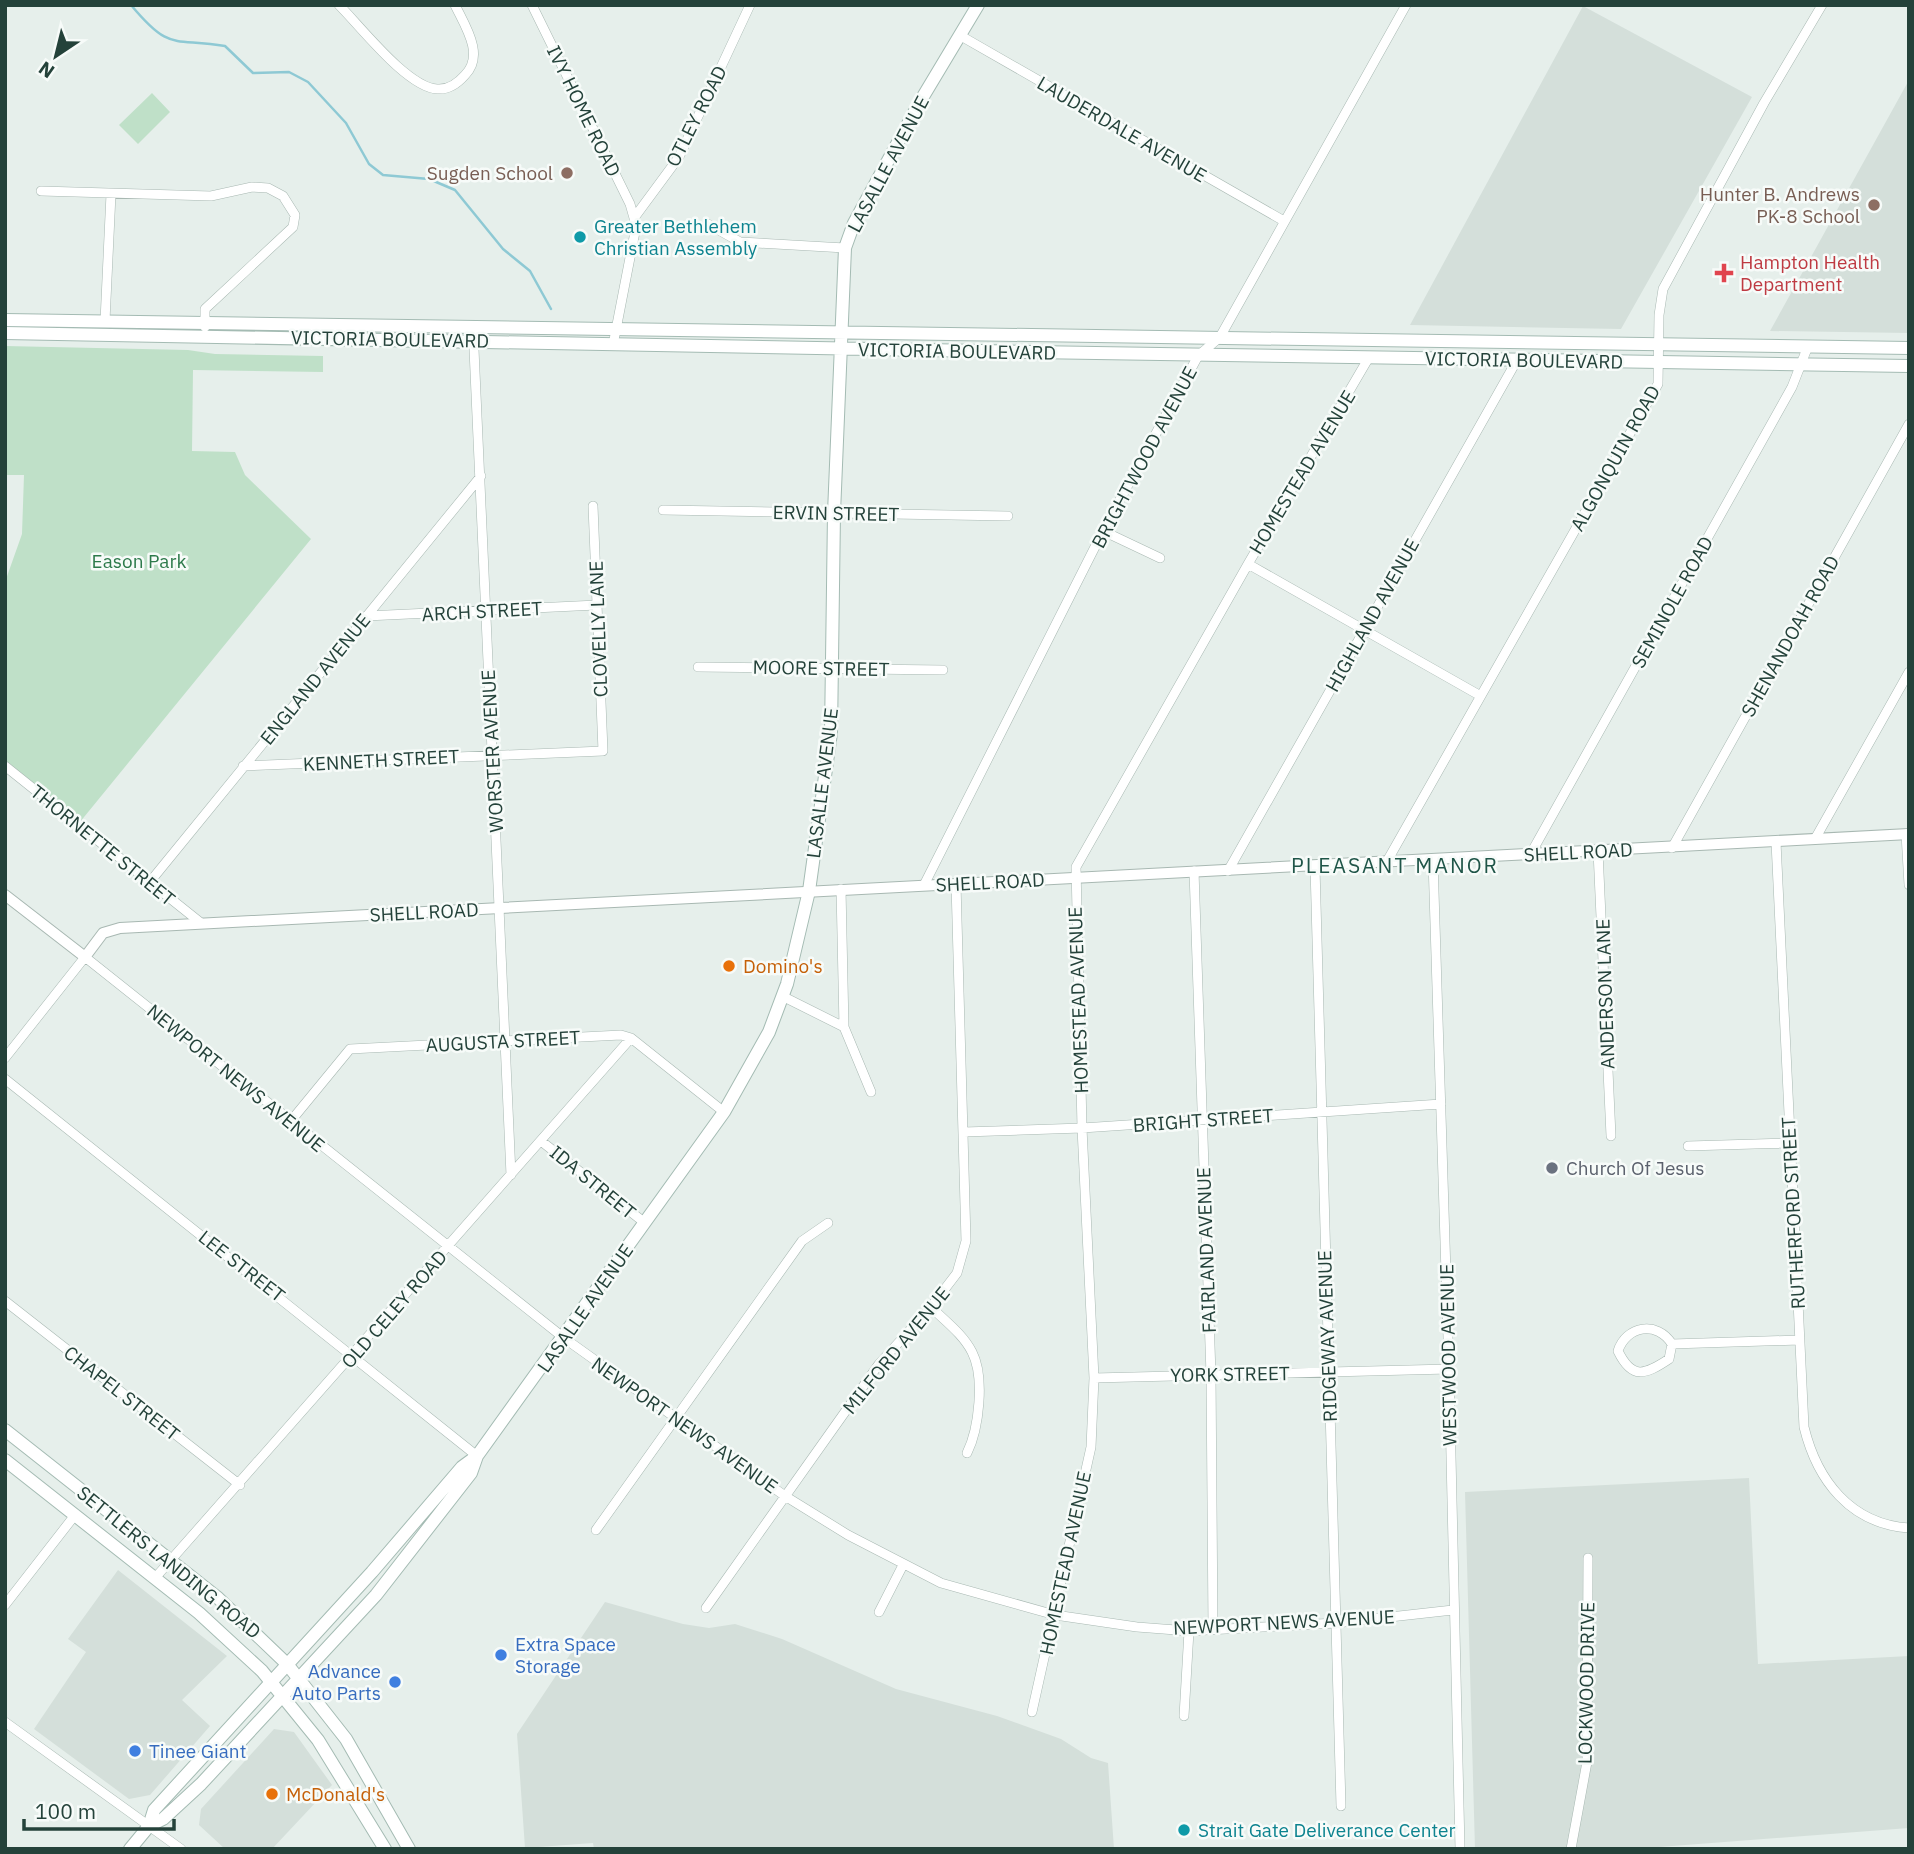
<svg xmlns="http://www.w3.org/2000/svg" width="1914" height="1854" font-family="'IBM Plex Sans',sans-serif">
<style>
.built{fill:#d4dfda}
.green{fill:#bfe0c8}
.lines{fill:none;stroke-linecap:round;stroke-linejoin:round}
.stream{stroke:#8ec9d4;stroke-width:2.5}
.minor-casing{stroke:#a8b8b2;stroke-width:10}
.tertiary-casing{stroke:#a8b8b2;stroke-width:12}
.secondary-casing{stroke:#a4bbb3;stroke-width:14}
.minor{stroke:#fff;stroke-width:9}
.tertiary{stroke:#fff;stroke-width:10}
.secondary{stroke:#fff;stroke-width:12}
.education-dot{fill:#8d6e63;stroke:#f7fbf9;stroke-width:2.5}
.culture-dot{fill:#0f9aa8;stroke:#f7fbf9;stroke-width:2.5}
.health-dot{fill:#e0444e;stroke:#f7fbf9;stroke-width:2.5}
.food-dot{fill:#e8710a;stroke:#f7fbf9;stroke-width:2.5}
.worship-dot{fill:#6b7280;stroke:#f7fbf9;stroke-width:2.5}
.shop-dot{fill:#3f7fe0;stroke:#f7fbf9;stroke-width:2.5}
.labels{text-anchor:middle;stroke-width:5;stroke-linejoin:round;paint-order:stroke}
.street-label{font-size:19px;fill:#24423a;stroke:#f7fbf9}
.education-label{font-size:19px;fill:#785e54;stroke:#f7fbf9;text-anchor:end}
.culture-label{font-size:19px;fill:#0d838f;stroke:#f7fbf9;text-anchor:start}
.health-label{font-size:19px;fill:#be3a42;stroke:#f7fbf9;text-anchor:start}
.park-label{font-size:19px;fill:#2d7a4b;stroke:#f7fbf9}
.food-label{font-size:19px;fill:#c56008;stroke:#f7fbf9;text-anchor:start}
.worship-label{font-size:19px;fill:#5b616d;stroke:#f7fbf9;text-anchor:start}
.shop-label{font-size:19px;fill:#366cbe;stroke:#f7fbf9;text-anchor:start}
.neighbourhood-label{font-size:21px;letter-spacing:2px;fill:#1f5548;stroke:#f7fbf9}
</style>
<rect width="100%" height="100%" fill="#e6efeb"/>
<!-- built -->
<path class="built" d="M1583,6L1752,97L1621,329L1410,325Z
M1909,80V333L1770,331Z
M1749,1478L1758,1664L1909,1656V1828L1633,1849H1475L1465,1492Z
M118,1570L227,1656L182,1700L210,1726L150,1795L129,1799L34,1729L86,1652L68,1639Z
M605,1602L683,1624L709,1628L735,1624L782,1639L896,1689L997,1716L1061,1739L1091,1758L1108,1763L1114,1849H594L593,1843L525,1848L517,1734Z
M274,1729L294,1732L332,1785L272,1849H225L199,1825L201,1809Z"/>
<!-- green -->
<path class="green" d="M152,93L170,112L138,144L119,125Z
M5,346L188,350L215,354L323,356V372L193,370L192,451L235,452L245,475L311,539L80,822L5,760V582L22,534L24,475H5Z"/>
<g class="lines">
<!-- stream -->
<path class="stream" d="M131,5C171,53 173,37 225,46L253,73L289,72L308,82L346,123L369,164L383,175L429,179L455,190L503,249L530,271L551,309"/>
<defs>
<path id="minor" d="M339,5C361,27 407,87 437,89C448,90 458,83 465,75C485,55 465,26 455,5
M532,5L630,204L634,218
M961,36L1284,221
M41,191L211,196L252,187L268,188L283,196L295,215L293,227L205,309V327
M708,224L740,242L845,248
M105,321L111,194
M473,327L511,1175
M613,345L635,232L634,218L679,157L750,5
M663,510L1008,516
M1103,531L1160,558
M1248,564L1479,695
M366,616L597,605
M698,667L943,670
M5,766L201,923
M243,766L603,751L593,506
M1906,834L1909,885
M1815,839L1909,672
M1776,842L1804,1427C1817,1480 1850,1524 1909,1528
M1672,848L1909,424
M1598,851L1611,1136
M1530,855L1792,387L1808,346
M1433,860L1449,1369L1460,1849
M1386,863L1658,384L1659,315L1663,289L1764,103L1822,5
M1315,867L1341,1806
M1194,871L1211,1375L1213,1629
M1228,871L1517,360
M149,883L481,476
M924,885L1103,531L1198,356L1220,337L1406,5
M841,889L844,1027L871,1092
M782,996L844,1027
M5,1058L85,957L564,1338L785,1496L848,1535L941,1583L1055,1615L1137,1627L1189,1631L1336,1623L1453,1610
M5,1079L477,1456
M290,1122L350,1049L621,1035L631,1038L724,1112
M964,1132L1082,1128L1441,1104
M541,1141L645,1223
M1688,1146L1790,1143
M5,1301L240,1485
M931,1307C945,1321 963,1334 972,1352C985,1377 979,1429 967,1453
M1672,1344C1657,1320 1626,1326 1618,1351C1632,1380 1645,1375 1669,1359L1672,1344L1799,1340
M1094,1378L1449,1369
M596,1530L802,1241L828,1223
M155,1578L631,1038
M5,1605L75,1515
M706,1608L879,1364L931,1307L957,1273L966,1241L956,884
M879,1612L903,1565
M1032,1712L1091,1447L1094,1378L1082,1128L1076,867L1248,564L1368,359
M1184,1716L1189,1631
M5,1722L181,1849
M1571,1849L1587,1762L1588,1558"/>
<path id="tertiary" d="M5,895L85,957L103,933L120,928L1909,834"/>
<path id="secondary" d="M5,320L1909,348
M5,333C640,342 1274,360 1909,366
M5,1430L218,1598L287,1664L346,1739L409,1849
M5,1460L199,1613L262,1671L318,1740L385,1849
M149,1826L163,1819L201,1784L376,1595L471,1473L477,1456
M130,1849L149,1826L154,1810L372,1572L462,1467L477,1456L724,1112L769,1032L787,984L809,891L831,733L834,513L845,248L854,223L921,100L978,5"/>
</defs>
<!-- minor casing -->
<use href="#minor" class="minor-casing"/>
<!-- tertiary casing -->
<use href="#tertiary" class="tertiary-casing"/>
<!-- secondary casing -->
<use href="#secondary" class="secondary-casing"/>
<!-- minor -->
<use href="#minor" class="minor"/>
<!-- tertiary -->
<use href="#tertiary" class="tertiary"/>
<!-- secondary -->
<use href="#secondary" class="secondary"/>
</g>
<!-- markers -->
<g class="education-dot">
<circle cx="567" cy="173" r="7"/>
<circle cx="1874" cy="205" r="7"/>
</g>
<g class="culture-dot">
<circle cx="580" cy="237" r="7"/>
<circle cx="1184" cy="1830" r="7"/>
</g>
<path class="health-dot" d="M1720.5 262.5h7v7h7v7h-7v7h-7v-7h-7v-7h7z"/>
<g class="food-dot">
<circle cx="729" cy="966" r="7"/>
<circle cx="272" cy="1794" r="7"/>
</g>
<circle class="worship-dot" cx="1552" cy="1168" r="7"/>
<g class="shop-dot">
<circle cx="501" cy="1655" r="7"/>
<circle cx="395" cy="1682" r="7"/>
<circle cx="135" cy="1751" r="7"/>
</g>
<g class="labels">
<!-- street labels -->
<g class="street-label">
<text transform="translate(584 111) rotate(64)" y="7">IVY HOME ROAD</text>
<text transform="translate(696 116) rotate(-63)" y="7">OTLEY ROAD</text>
<text transform="translate(1122 129) rotate(30)" y="7">LAUDERDALE AVENUE</text>
<text transform="translate(888 164) rotate(-62)" y="7">LASALLE AVENUE</text>
<text transform="translate(390 339) rotate(1)" y="7">VICTORIA BOULEVARD</text>
<text transform="translate(957 351) rotate(1)" y="7">VICTORIA BOULEVARD</text>
<text transform="translate(1524 360) rotate(1)" y="7">VICTORIA BOULEVARD</text>
<text transform="translate(1144 457) rotate(-62)" y="7">BRIGHTWOOD AVENUE</text>
<text transform="translate(1615 458) rotate(-61)" y="7">ALGONQUIN ROAD</text>
<text transform="translate(1302 472) rotate(-59)" y="7">HOMESTEAD AVENUE</text>
<text transform="translate(836 513) rotate(1)" y="7">ERVIN STREET</text>
<text transform="translate(1672 602) rotate(-61)" y="7">SEMINOLE ROAD</text>
<text transform="translate(482 611) rotate(-3)" y="7">ARCH STREET</text>
<text transform="translate(1372 615) rotate(-61)" y="7">HIGHLAND AVENUE</text>
<text transform="translate(598 629) rotate(-92)" y="7">CLOVELLY LANE</text>
<text transform="translate(1790 636) rotate(-61)" y="7">SHENANDOAH ROAD</text>
<text transform="translate(821 668) rotate(1)" y="7">MOORE STREET</text>
<text transform="translate(315 679) rotate(-51)" y="7">ENGLAND AVENUE</text>
<text transform="translate(492 751) rotate(-93)" y="7">WORSTER AVENUE</text>
<text transform="translate(381 760) rotate(-3)" y="7">KENNETH STREET</text>
<text transform="translate(822 783) rotate(-83)" y="7">LASALLE AVENUE</text>
<text transform="translate(103 845) rotate(39)" y="7">THORNETTE STREET</text>
<text transform="translate(1578 852) rotate(-3)" y="7">SHELL ROAD</text>
<text transform="translate(990 882) rotate(-3)" y="7">SHELL ROAD</text>
<text transform="translate(424 912) rotate(-3)" y="7">SHELL ROAD</text>
<text transform="translate(1605 994) rotate(-92)" y="7">ANDERSON LANE</text>
<text transform="translate(1078 1000) rotate(-92)" y="7">HOMESTEAD AVENUE</text>
<text transform="translate(503 1041) rotate(-3)" y="7">AUGUSTA STREET</text>
<text transform="translate(236 1078) rotate(39)" y="7">NEWPORT NEWS AVENUE</text>
<text transform="translate(1203 1120) rotate(-4)" y="7">BRIGHT STREET</text>
<text transform="translate(593 1182) rotate(39)" y="7">IDA STREET</text>
<text transform="translate(1793 1213) rotate(-93)" y="7">RUTHERFORD STREET</text>
<text transform="translate(1206 1250) rotate(-92)" y="7">FAIRLAND AVENUE</text>
<text transform="translate(242 1266) rotate(38)" y="7">LEE STREET</text>
<text transform="translate(585 1308) rotate(-55)" y="7">LASALLE AVENUE</text>
<text transform="translate(394 1309) rotate(-49)" y="7">OLD CELEY ROAD</text>
<text transform="translate(1327 1336) rotate(-92)" y="7">RIDGEWAY AVENUE</text>
<text transform="translate(896 1350) rotate(-51)" y="7">MILFORD AVENUE</text>
<text transform="translate(1448 1355) rotate(-91)" y="7">WESTWOOD AVENUE</text>
<text transform="translate(1230 1374) rotate(-1)" y="7">YORK STREET</text>
<text transform="translate(122 1393) rotate(38)" y="7">CHAPEL STREET</text>
<text transform="translate(685 1425) rotate(35)" y="7">NEWPORT NEWS AVENUE</text>
<text transform="translate(169 1562) rotate(39)" y="7">SETTLERS LANDING ROAD</text>
<text transform="translate(1065 1563) rotate(-78)" y="7">HOMESTEAD AVENUE</text>
<text transform="translate(1284 1622) rotate(-3)" y="7">NEWPORT NEWS AVENUE</text>
<text transform="translate(1586 1683) rotate(-89)" y="7">LOCKWOOD DRIVE</text>
</g>
<!-- education labels -->
<g class="education-label">
<text x="553" y="180">Sugden School</text>
<text x="1860" y="201">Hunter B. Andrews<tspan x="1860" dy="22">PK-8 School</tspan></text>
</g>
<!-- culture labels -->
<g class="culture-label">
<text x="594" y="233">Greater Bethlehem<tspan x="594" dy="22">Christian Assembly</tspan></text>
<text x="1198" y="1837">Strait Gate Deliverance Center</text>
</g>
<!-- health labels -->
<g class="health-label">
<text x="1740" y="269">Hampton Health<tspan x="1740" dy="22">Department</tspan></text>
</g>
<!-- park labels -->
<g class="park-label">
<text x="139" y="568">Eason Park</text>
</g>
<!-- food labels -->
<g class="food-label">
<text x="743" y="973">Domino's</text>
<text x="286" y="1801">McDonald's</text>
</g>
<!-- worship labels -->
<g class="worship-label">
<text x="1566" y="1175">Church Of Jesus</text>
</g>
<!-- shop labels -->
<g class="shop-label">
<text x="515" y="1651">Extra Space<tspan x="515" dy="22">Storage</tspan></text>
<text x="381" y="1678" text-anchor="end">Advance<tspan x="381" dy="22">Auto Parts</tspan></text>
<text x="149" y="1758">Tinee Giant</text>
</g>
<!-- neighbourhood labels -->
<g class="neighbourhood-label">
<text x="1395" y="873">PLEASANT MANOR</text>
</g>
</g>
<!-- border -->
<rect width="1914" height="1854" fill="none" stroke="#24423a" stroke-width="14"/>
<!-- north arrow -->
<g transform="translate(56 56) rotate(215)" stroke="#f7fbf9" stroke-width="5" paint-order="stroke">
<path d="M0-5L12 26L0 18L-12 26Z" fill="#24423a"/>
<text y="-10" font-size="19" font-weight="bold" text-anchor="middle" fill="#24423a">N</text>
</g>
<!-- scale -->
<path d="M24 1819v10h150v-10" fill="none" stroke="#24423a" stroke-width="3.5"/>
<text x="35" y="1819" font-size="21" fill="#24423a" stroke="#f7fbf9" stroke-width="5" paint-order="stroke">100 m</text>
</svg>
